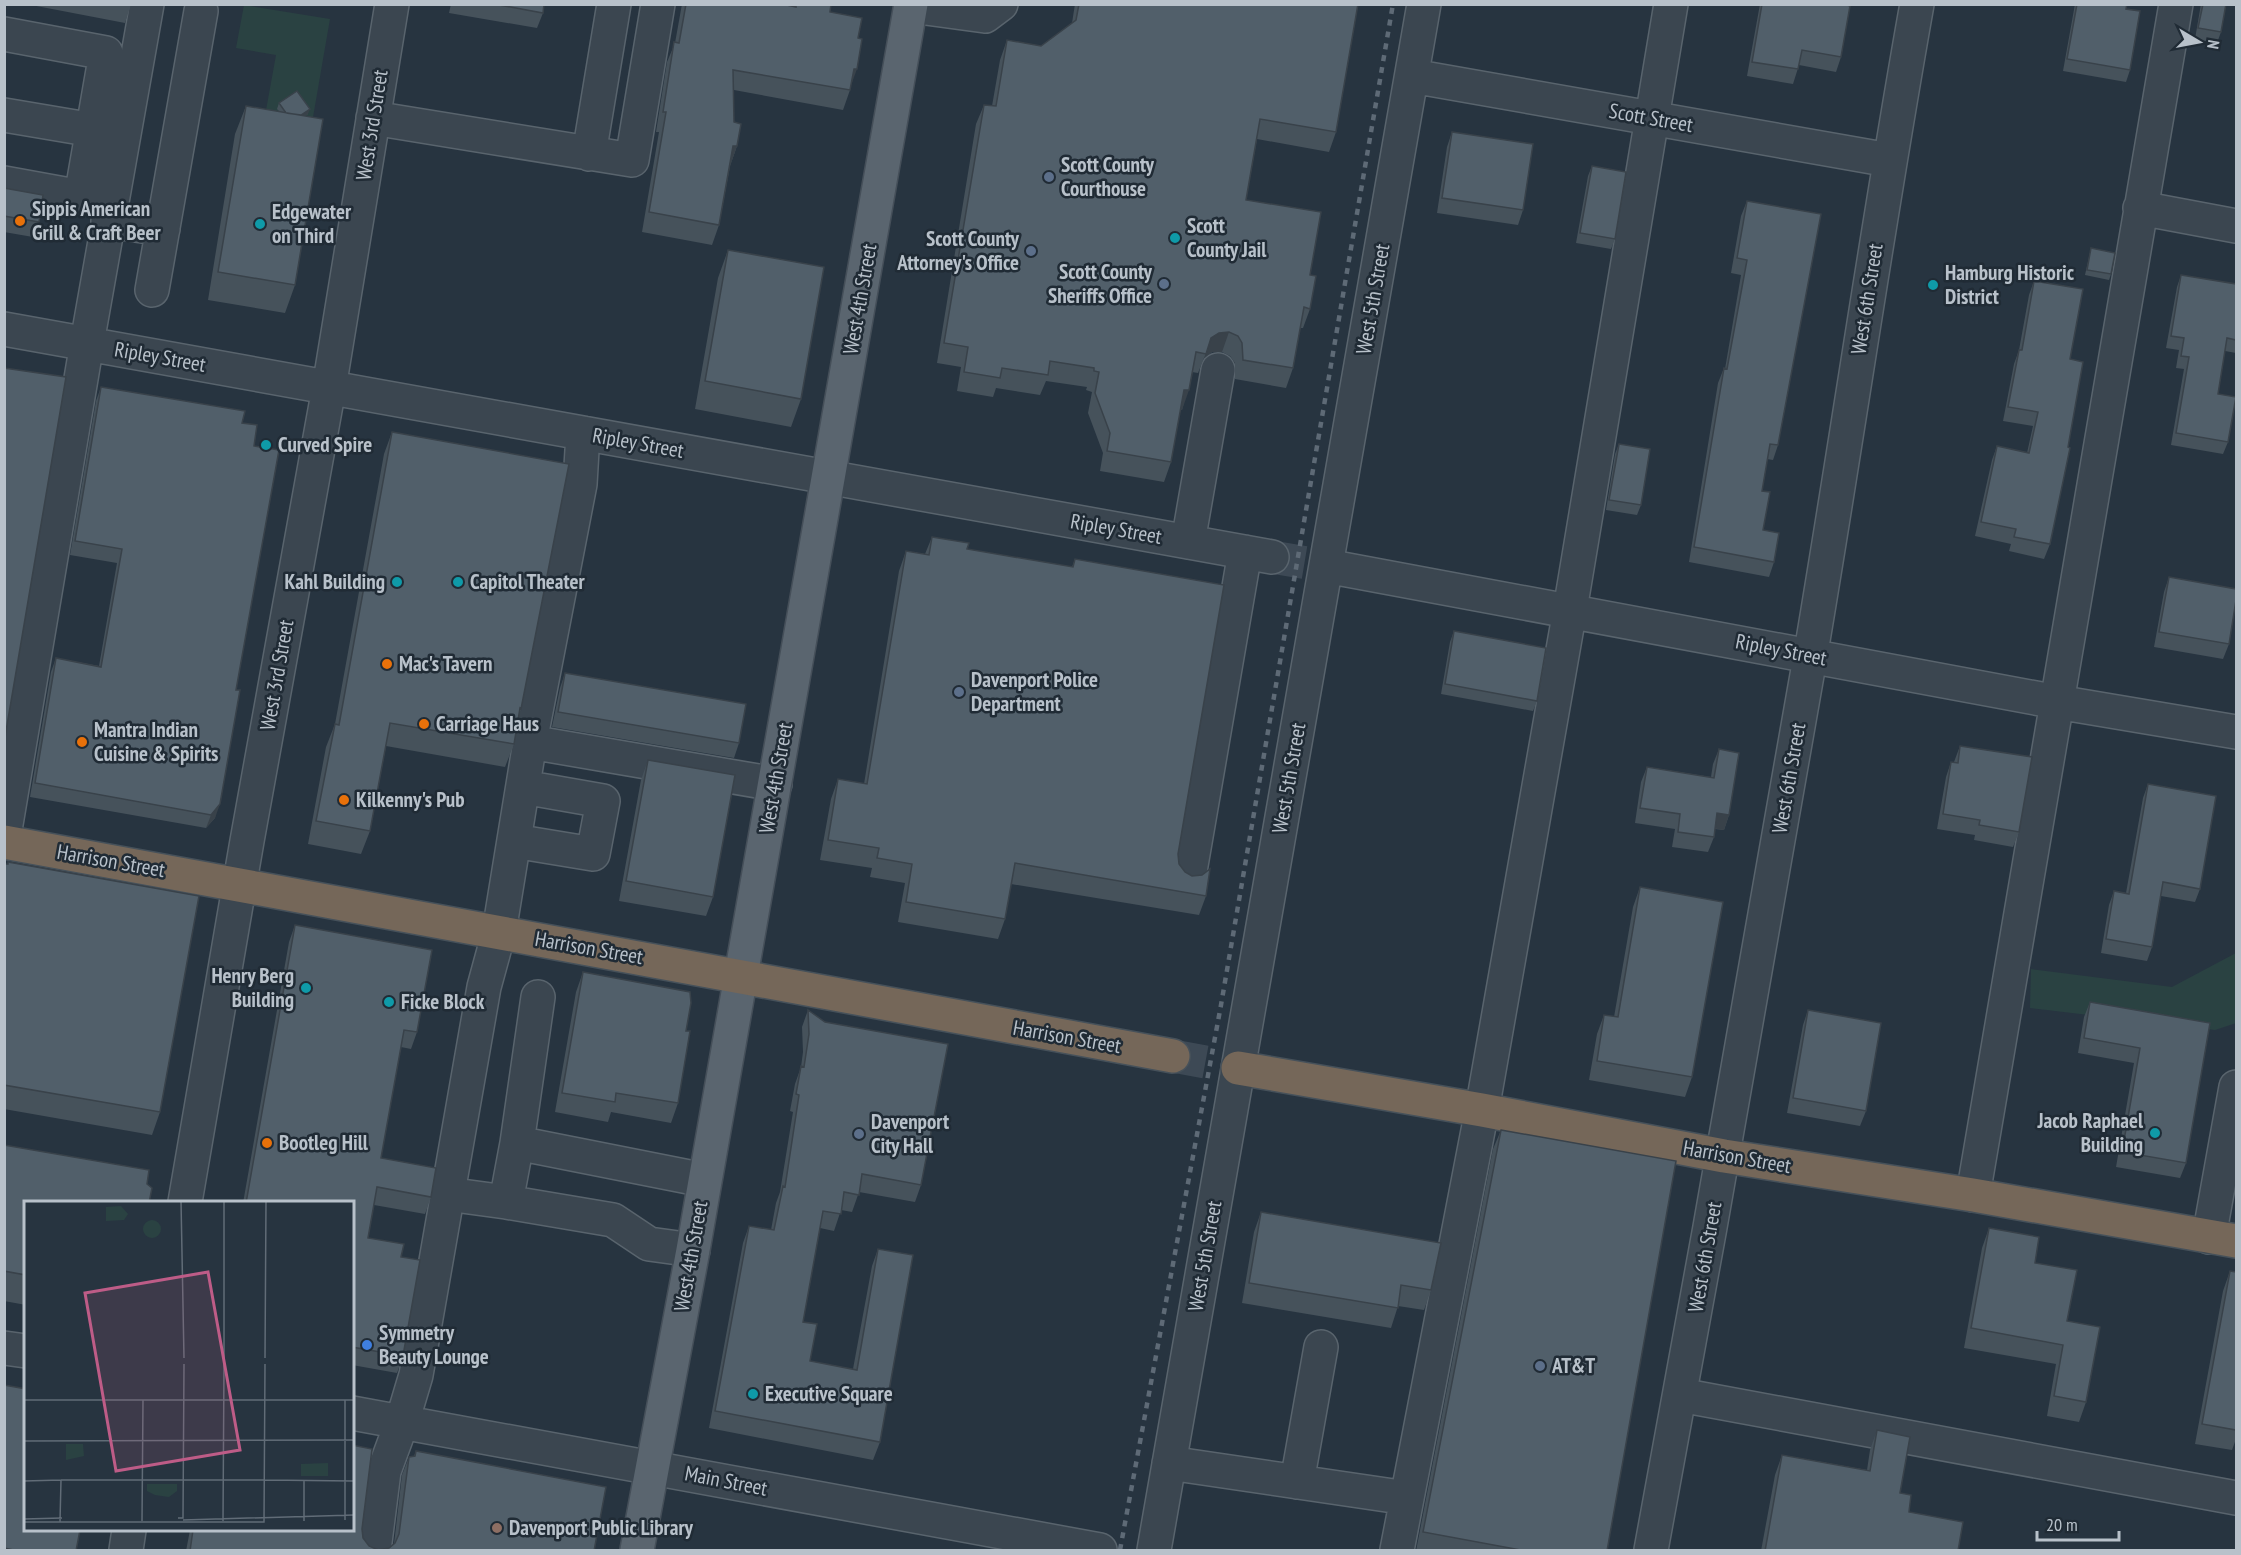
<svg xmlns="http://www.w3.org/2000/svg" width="2241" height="1555" font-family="'PT Sans Narrow',sans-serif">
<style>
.green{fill:#2a4242}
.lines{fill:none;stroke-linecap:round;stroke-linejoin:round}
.minor-tunnel{stroke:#3d4955;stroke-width:33;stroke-dasharray:33 16;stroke-linecap:butt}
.highway-tunnel{stroke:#3d4955;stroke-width:33;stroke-dasharray:33 16;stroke-linecap:butt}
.minor-casing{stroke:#59646d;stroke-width:36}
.major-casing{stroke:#454f59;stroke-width:36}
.highway-casing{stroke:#46515a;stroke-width:36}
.minor{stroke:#3b4650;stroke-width:33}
.major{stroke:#5a656f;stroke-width:33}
.highway{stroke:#756759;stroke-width:33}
.rail{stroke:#5e6a76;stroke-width:4.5;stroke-dasharray:6 6;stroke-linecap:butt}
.wall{fill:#46525b}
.shaded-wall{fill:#39424a}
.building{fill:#515f6a;stroke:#39424a;stroke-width:1.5}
.service-dot{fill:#5c6f8a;stroke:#202b35;stroke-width:2}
.food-dot{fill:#e8710a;stroke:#202b35;stroke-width:2}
.culture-dot{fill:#0f9aa8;stroke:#202b35;stroke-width:2}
.shop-dot{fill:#3f7fe0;stroke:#202b35;stroke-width:2}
.education-dot{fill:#8d6e63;stroke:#202b35;stroke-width:2}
.labels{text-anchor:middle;stroke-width:5;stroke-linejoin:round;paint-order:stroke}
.street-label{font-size:21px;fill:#b8c1ca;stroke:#202b35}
.poi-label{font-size:21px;font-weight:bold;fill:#b8c1ca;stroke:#202b35;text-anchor:start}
.inset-road{fill:none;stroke:#616c77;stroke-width:1.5}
.view{fill:#be5c87;fill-opacity:0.15;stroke:#be5c87;stroke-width:3}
.inset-edge{fill:none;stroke:#b8c1ca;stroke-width:3}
</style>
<rect width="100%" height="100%" fill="#273440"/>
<!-- green -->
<path class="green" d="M244,5L330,19L308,146L261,138L276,55L236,48Z
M2236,953V1023L2215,1030L2030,1008L2031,969L2172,987Z"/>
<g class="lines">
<!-- minor-tunnel -->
<path class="minor-tunnel" d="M1272,557L1326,566"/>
<!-- highway-tunnel -->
<path class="highway-tunnel" d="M1173,1056L1238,1068"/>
<defs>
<path id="minor" d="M911,6L985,16L1001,4
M4,34L106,53L81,197L4,183
M1412,76L1889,160
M4,115L93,130
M373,118L632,160L658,4
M589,154L614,4
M2140,208L2236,226
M108,221L163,229
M152,290L201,11
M4,329L1272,557
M1188,542L1218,370
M1326,566L2057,702L2236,732
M530,742L775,784
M4,836L87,343L147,4
M514,841L593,854L603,801L523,787
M1189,877L1245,552
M538,997L517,1143L704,1180
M517,1143L506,1202L613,1220L649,1244L693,1250
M447,1194L506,1202
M1973,1195L2176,4
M185,1202L247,841L329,388L392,4
M2209,1237L2236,1087
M4,1348L26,1351
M1680,1395L2236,1498
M352,1413L1100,1550
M1169,1463L1407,1498
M1297,1482L1321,1347
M126,1550L129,1530
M374,1550L384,1471L402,1422L416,1375L484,987L499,932L530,742L580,484L583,433
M1154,1550L1424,4
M1397,1550L1482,1110L1570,610L1671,4
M1651,1550C1706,1253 1759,956 1810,658C1847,440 1878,222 1917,4"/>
<path id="major" d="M637,1550L693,1250L911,4"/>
<path id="highway" d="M4,842L1173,1056
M1238,1068L1482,1110L1724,1156L1973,1195L2236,1241"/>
</defs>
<!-- minor casing -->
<use href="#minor" class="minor-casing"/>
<!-- major casing -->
<use href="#major" class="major-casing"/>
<!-- highway casing -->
<use href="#highway" class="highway-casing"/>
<!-- minor -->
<use href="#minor" class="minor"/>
<!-- major -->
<use href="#major" class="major"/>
<!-- highway -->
<use href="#highway" class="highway"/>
<!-- rail -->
<path class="rail" d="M1120,1550L1221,1005L1393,4"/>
</g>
<!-- wall -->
<path class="wall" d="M26,4H131L125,23Z
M451,4H544L543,13L537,28L449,13Z
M682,4H782L794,7L795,4H831L830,12L851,84L850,90L843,110L734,90V122L737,146L730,166L719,225L712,245L642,232L659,132H656L667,62L675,43Z
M1075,4H1358L1336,132L1329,152L1257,139L1246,200L1310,275V309L1303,328H1300L1293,368L1286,388L1235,379V363L1230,356L1222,352H1212L1204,358L1198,373L1192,372L1182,410H1180L1171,462L1164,482L1100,471L1103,453L1088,413L1092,392L1086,390L1087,387L1046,381L1040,395L996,388L993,397L957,391L961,367L937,363L976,124L984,105L992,106L1000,60L1007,40L1041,46L1072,23Z
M1760,4H1844L1841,57L1836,72L1799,65L1793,84L1747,76Z
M2075,4H2127L2126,9L2130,70L2126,82L2063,71Z
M2201,4H2226L2221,32L2217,43L2195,39Z
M279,103L308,114L305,116L295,285L285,313L208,300L235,134L246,106L280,112L277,109Z
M1452,132L1523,210L1518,225L1437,213L1447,147Z
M1592,166L1615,239L1611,249L1576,243L1588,176Z
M4,188L39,222L33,237L4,232Z
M1747,201L1778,445L1773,460L1767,459L1762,491L1763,530L1774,562L1769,577L1689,562L1718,383L1724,368L1725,369L1741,275L1731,273L1741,216Z
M2091,248L2111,274L2109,280L2085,275Z
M728,250L801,399L791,427L695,409L718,278Z
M2181,275L2236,284V353L2225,351L2218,394L2228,442L2223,454L2171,445L2184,369L2176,368L2179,350L2166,348L2177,287Z
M2034,281L2070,359L2050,544L2044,559L2009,551L2011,544L1975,536L1992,460L1997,446L2027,453L2033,426L2003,421L2014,364L2019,350L2029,295Z
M101,387L242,423L254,446L236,690L215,818L206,828L30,797L51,672L56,658L99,666L117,563L70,555L96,401Z
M392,432L521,709L518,718L514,744L505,767L386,746L370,831L361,854L308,844L326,747L335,724L384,454Z
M1619,444L1641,505L1637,515L1606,510L1615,454Z
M932,537L967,549L1072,567L1075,559L1178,854L1179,864L1206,896L1199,915L1011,884L1005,919L998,939L898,922L905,883L870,877L872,868L820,860L831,799L838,779L864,784L899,571L906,551L925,554Z
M2169,577L2229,644L2223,659L2154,647L2164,592Z
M1454,631L1537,701L1533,711L1441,694L1450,642Z
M565,673L739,743L734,758L552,727L560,688Z
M1960,746L2019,832L2013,847L1974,840L1975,835L1937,829L1946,777L1951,762H1954Z
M1719,749L1729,815L1724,830L1715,829L1714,837L1708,852L1672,847L1675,829L1635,823L1641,782L1647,767L1711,777L1713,764Z
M648,760L713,897L706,916L619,901L641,780Z
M2148,784L2200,889L2195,902L2161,896L2152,947L2147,961L2101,953L2109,905L2114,891L2126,893L2143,798Z
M4,864L160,1112L152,1135L4,1109Z
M1640,887L1692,1077L1685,1097L1589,1080L1597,1034L1604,1015L1614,1017L1633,907Z
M295,925L417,1032L411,1049L401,1047L381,1158L431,1197L425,1214L374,1205L368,1238L401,1257L403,1356L397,1373L352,1365V1203H243L289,942Z
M583,972L686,1031L678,1103L671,1123L611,1112L608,1122L555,1112L576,992Z
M2090,1002L2210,1023L2186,1163L2180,1178L2116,1167L2134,1063L2078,1053L2084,1017Z
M808,1010L921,1185L915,1202L859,1192L852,1212L841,1210L834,1231L820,1228L803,1322L810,1361L853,1369L872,1266L878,1249L880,1442L873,1460L709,1428L743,1243L749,1226L771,1230L776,1203L780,1192L793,1112L790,1111L795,1084L801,1067L803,1052L802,1027Z
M1808,1010L1866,1111L1860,1126L1787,1113L1803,1025Z
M1501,1130L1607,1551H1416L1493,1149Z
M4,1145L147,1184L26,1203V1305L4,1301Z
M1261,1212L1431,1290L1424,1310L1398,1306L1391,1328L1242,1303L1254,1232Z
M1989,1228L2035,1263L2086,1402L2079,1422L2047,1416L2056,1364L1964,1348L1982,1248Z
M2230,1271L2236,1272V1439L2232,1450L2195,1444L2223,1291Z
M1877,1430L1900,1493L1909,1512L1958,1551H1761L1775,1475L1782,1455L1867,1470L1870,1450Z
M416,1451L594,1551H186L190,1530L362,1529L363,1538L369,1546L378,1550L389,1548L394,1544L402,1475L409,1457L414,1456Z"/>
<!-- shaded-wall -->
<path class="shaded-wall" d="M854,69H857L850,88Z
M310,109L308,114L291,127L293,121Z
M733,146H737L730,166Z
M1229,332L1222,352H1212L1204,358L1211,338L1219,333Z
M1184,390H1189L1182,410L1176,409Z
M220,804L215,818L206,828L211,815Z
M1717,813L1729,815L1724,830L1712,828Z"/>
<!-- building -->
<path class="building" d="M494,4H544L543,13Z
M686,4H782L796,7V4H831L830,12L862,18L858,38L862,39L857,69H854L850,90L733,70L734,122L741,124L737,146H733L719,225L649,212L666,112H663L674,42L679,43Z
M1079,4H1358L1336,132L1260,119L1246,200L1321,212L1310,275L1316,276L1310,309L1304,307L1293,368L1243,360L1242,343L1238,336L1229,332L1219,333L1211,338L1206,354L1196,352L1189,390H1184L1171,462L1107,451L1110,433L1095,393L1099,372L1094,371V368L1050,361L1048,375L1002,368L1000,378L964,372L968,347L944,343L984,105L996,106L1007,40L1041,46L1076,20Z
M1762,4H1844L1850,6L1841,57L1802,50L1798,69L1752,62Z
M2077,4H2127L2126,9L2140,11L2130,70L2067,59Z
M2203,4H2226L2221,32L2198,28Z
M297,91L310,109L301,115L286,113L279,103Z
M246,106L323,119L295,285L218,272Z
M1452,132L1533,144L1523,210L1442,198Z
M1592,166L1626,172L1615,239L1580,233Z
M4,188L43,195L39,222L4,216Z
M1747,201L1821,214L1778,445L1770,444L1762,491L1770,492L1763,530L1779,533L1774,562L1694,547L1724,368L1727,369L1747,260L1737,258Z
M2091,248L2115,253L2111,274L2087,270Z
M728,250L824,267L801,399L705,381Z
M2181,275L2236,284V340L2227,338L2218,394L2236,397L2228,442L2176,433L2189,357L2181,356L2184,338L2171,336Z
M2034,281L2083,289L2070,359L2083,362L2068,447L2070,448L2050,544L2014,537L2016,529L1981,522L1997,446L2029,453L2038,412L2008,407L2019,350H2022Z
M4,368L66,377L4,743Z
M101,387L245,411L242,423L257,425L254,446L279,450L236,690H240L220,804L211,815L35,783L56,658L101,667L122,549L75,541Z
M392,432L569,464L521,709L520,708L514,744L390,723L370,831L316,821L335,724L339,725Z
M1619,444L1650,449L1641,505L1609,500Z
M932,537L969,543L967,549L1073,567L1075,559L1224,585L1178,854L1179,864L1185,872L1192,876L1202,875L1210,869L1206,896L1015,863L1005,919L906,902L912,864L877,858L879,848L828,840L838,779L867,784L906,551L929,555Z
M2169,577L2236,589V600L2229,644L2159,632Z
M1454,631L1546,648L1537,701L1445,684Z
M565,673L746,704L739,743L558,712Z
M1960,746L2032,757L2019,832L1979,825L1980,820L1943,814L1951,762L1958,763Z
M1719,749L1739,753L1729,815L1717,813L1714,837L1678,832L1680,814L1640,808L1647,767L1714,778Z
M648,760L735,775L713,897L626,881Z
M2148,784L2216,796L2200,889L2163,882L2152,947L2106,939L2114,891L2129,894Z
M8,862L199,896L160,1112L4,1085V864H8Z
M1640,887L1723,902L1692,1077L1597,1061L1604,1015L1618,1017Z
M295,925L432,950L417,1032L404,1030L381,1158L436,1168L431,1197L377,1187L368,1238L404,1244L401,1257L420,1260L403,1356L352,1347V1203H246Z
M583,972L690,992L691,1003L686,1031H690L678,1103L616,1093L615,1102L562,1093Z
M2090,1002L2210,1023L2186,1163L2122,1152L2140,1048L2084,1038Z
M808,1010L825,1022L948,1044L921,1185L862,1174L859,1195L844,1192L841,1214L823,1211L803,1322L817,1324L810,1361L857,1370L878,1249L913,1255L880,1442L715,1411L749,1226L774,1230L783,1186L785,1187L799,1095L796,1094L801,1066L804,1067L809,1034Z
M1808,1010L1881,1023L1866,1111L1793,1098Z
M1501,1130L1676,1161L1607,1551H1526L1423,1532Z
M4,1145L149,1170L147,1184L152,1188L149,1203H26V1275L4,1271Z
M1261,1212L1441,1243L1431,1290L1401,1285L1398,1308L1249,1283Z
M1989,1228L2039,1237L2035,1263L2077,1270L2067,1321L2100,1327L2086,1402L2054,1396L2063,1345L1971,1328Z
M2230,1271L2236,1272V1430L2202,1424Z
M4,1385L26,1389V1530H80L76,1551H18L4,1548Z
M1877,1430L1910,1437L1900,1493L1911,1495L1909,1512L1963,1522L1958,1551H1765L1782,1455L1870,1471Z
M352,1445L372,1449L362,1529L363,1538L369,1546L378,1550L389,1548L395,1543L399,1534L409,1457L415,1456L416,1451L606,1487L594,1551H190L193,1530H352Z"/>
<!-- markers -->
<g class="service-dot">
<circle cx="1049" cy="177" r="6"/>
<circle cx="1031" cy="251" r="6"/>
<circle cx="1164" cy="284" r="6"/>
<circle cx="959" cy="692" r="6"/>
<circle cx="859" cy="1134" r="6"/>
<circle cx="1540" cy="1366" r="6"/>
</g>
<g class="food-dot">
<circle cx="20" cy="221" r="6"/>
<circle cx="387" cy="664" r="6"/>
<circle cx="424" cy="724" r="6"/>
<circle cx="82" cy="742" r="6"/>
<circle cx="344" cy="800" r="6"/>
<circle cx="267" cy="1143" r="6"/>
</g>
<g class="culture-dot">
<circle cx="260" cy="224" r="6"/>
<circle cx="1175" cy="238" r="6"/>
<circle cx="1933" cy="285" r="6"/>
<circle cx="266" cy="445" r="6"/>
<circle cx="397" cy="582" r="6"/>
<circle cx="458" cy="582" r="6"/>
<circle cx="306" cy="988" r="6"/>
<circle cx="389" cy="1002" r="6"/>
<circle cx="2155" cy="1133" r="6"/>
<circle cx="753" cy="1394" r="6"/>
</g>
<circle class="shop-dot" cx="367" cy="1345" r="6"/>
<circle class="education-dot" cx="497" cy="1528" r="6"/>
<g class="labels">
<!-- street labels -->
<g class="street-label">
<text transform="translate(1651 118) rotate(10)" y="7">Scott Street</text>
<text transform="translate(372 125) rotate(-81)" y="7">West 3rd Street</text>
<text transform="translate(860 299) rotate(-80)" y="7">West 4th Street</text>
<text transform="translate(1373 299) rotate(-80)" y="7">West 5th Street</text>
<text transform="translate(1867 299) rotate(-81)" y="7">West 6th Street</text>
<text transform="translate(160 357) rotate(10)" y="7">Ripley Street</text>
<text transform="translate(638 443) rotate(10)" y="7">Ripley Street</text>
<text transform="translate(1116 529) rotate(10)" y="7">Ripley Street</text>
<text transform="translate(1781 650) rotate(11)" y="7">Ripley Street</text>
<text transform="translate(277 675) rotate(-80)" y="7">West 3rd Street</text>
<text transform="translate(776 778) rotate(-80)" y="7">West 4th Street</text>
<text transform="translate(1289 778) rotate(-80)" y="7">West 5th Street</text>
<text transform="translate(1789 778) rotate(-80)" y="7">West 6th Street</text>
<text transform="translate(111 861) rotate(10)" y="7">Harrison Street</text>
<text transform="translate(589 948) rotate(10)" y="7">Harrison Street</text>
<text transform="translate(1067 1037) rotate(10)" y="7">Harrison Street</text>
<text transform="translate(1737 1157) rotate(10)" y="7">Harrison Street</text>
<text transform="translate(691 1256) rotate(-80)" y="7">West 4th Street</text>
<text transform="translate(1205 1256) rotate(-80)" y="7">West 5th Street</text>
<text transform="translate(1705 1257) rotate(-80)" y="7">West 6th Street</text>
<text transform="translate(726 1481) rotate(11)" y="7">Main Street</text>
</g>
<!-- poi labels -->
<g class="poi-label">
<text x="1061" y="172">Scott County<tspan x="1061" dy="24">Courthouse</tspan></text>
<text x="32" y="216">Sippis American<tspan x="32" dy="24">Grill &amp; Craft Beer</tspan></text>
<text x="272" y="219">Edgewater<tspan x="272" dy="24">on Third</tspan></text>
<text x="1187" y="233">Scott<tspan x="1187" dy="24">County Jail</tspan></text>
<text x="1019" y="246" text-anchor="end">Scott County<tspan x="1019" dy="24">Attorney's Office</tspan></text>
<text x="1152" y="279" text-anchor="end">Scott County<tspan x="1152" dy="24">Sheriffs Office</tspan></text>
<text x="1945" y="280">Hamburg Historic<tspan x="1945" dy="24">District</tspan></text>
<text x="278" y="452">Curved Spire</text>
<text x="385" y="589" text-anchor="end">Kahl Building</text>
<text x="470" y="589">Capitol Theater</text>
<text x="399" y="671">Mac's Tavern</text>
<text x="971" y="687">Davenport Police<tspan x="971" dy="24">Department</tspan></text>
<text x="436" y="731">Carriage Haus</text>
<text x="94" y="737">Mantra Indian<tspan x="94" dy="24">Cuisine &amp; Spirits</tspan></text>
<text x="356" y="807">Kilkenny's Pub</text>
<text x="294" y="983" text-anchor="end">Henry Berg<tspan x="294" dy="24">Building</tspan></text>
<text x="401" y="1009">Ficke Block</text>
<text x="2143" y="1128" text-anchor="end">Jacob Raphael<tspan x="2143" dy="24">Building</tspan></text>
<text x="871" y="1129">Davenport<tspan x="871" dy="24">City Hall</tspan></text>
<text x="279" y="1150">Bootleg Hill</text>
<text x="379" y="1340">Symmetry<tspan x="379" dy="24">Beauty Lounge</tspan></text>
<text x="1552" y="1373">AT&amp;T</text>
<text x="765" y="1401">Executive Square</text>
<text x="509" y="1535">Davenport Public Library</text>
</g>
</g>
<!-- overview -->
<g transform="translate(24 1201)">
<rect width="330" height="330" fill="#273440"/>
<path d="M97,5L104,13L100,19L82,20V6ZM119 28a9 9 0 1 1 18 0a9 9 0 1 1-18 0ZM42,243H59L60,255L42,259ZM304,262V275H277V263ZM123,283H153V290L145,296L131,294L123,290Z" fill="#2a4242"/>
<path class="inset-road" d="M157,0L160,157M200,0V157M241,157L242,0M0,199H330M321,199V319M0,240L330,239M37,279H241M241,279L330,280M280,279V320M0,280L37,279L36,321H240L241,163M154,317H159L160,163M0,318L38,317M159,319L330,314M118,320L119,199M199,320L200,161M0,321H36"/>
<path class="view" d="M184,71L216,249L92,270L61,92Z"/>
<rect width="330" height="330" class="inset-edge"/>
</g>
<!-- border -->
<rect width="2241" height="1555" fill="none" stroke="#b8c1ca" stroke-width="12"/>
<!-- north arrow -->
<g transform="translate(2199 42) rotate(100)" stroke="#202b35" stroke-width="4.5" paint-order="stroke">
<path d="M0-4.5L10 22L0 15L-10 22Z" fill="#b8c1ca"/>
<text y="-9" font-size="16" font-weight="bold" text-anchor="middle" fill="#b8c1ca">N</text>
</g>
<!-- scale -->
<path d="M2037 1531v9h82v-9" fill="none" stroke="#b8c1ca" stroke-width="3"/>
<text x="2046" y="1531" font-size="18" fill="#b8c1ca" stroke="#202b35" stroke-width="4.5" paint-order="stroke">20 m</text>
</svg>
